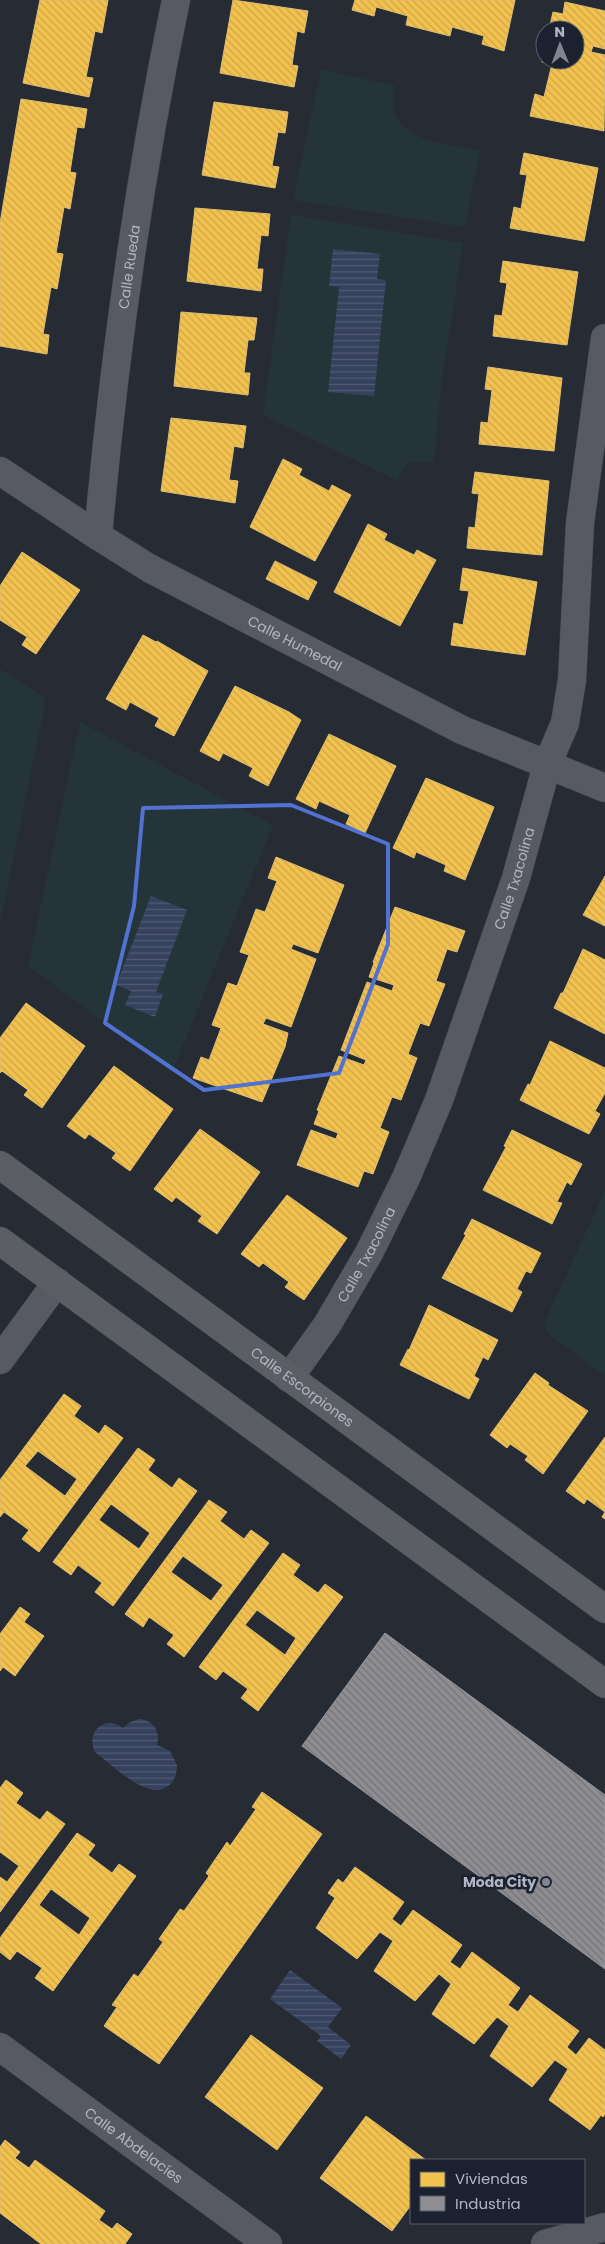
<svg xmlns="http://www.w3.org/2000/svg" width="605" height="2244" font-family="Poppins,sans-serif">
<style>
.park{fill:#243439}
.water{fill:url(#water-rules)}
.homes{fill:url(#homes-back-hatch);stroke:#debe72;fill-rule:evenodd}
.industry{fill:url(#industry-back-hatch);stroke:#9899a1}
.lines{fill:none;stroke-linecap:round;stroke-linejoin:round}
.street-casing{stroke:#43464d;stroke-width:29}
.secondary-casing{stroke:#43464d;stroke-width:29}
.street{stroke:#575a62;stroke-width:28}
.secondary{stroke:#5c5e66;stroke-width:28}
.marked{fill:none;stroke:#5172d1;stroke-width:4;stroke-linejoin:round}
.poi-dot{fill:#818592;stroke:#1b212e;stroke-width:2}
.labels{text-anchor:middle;stroke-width:5;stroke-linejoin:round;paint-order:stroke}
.street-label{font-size:14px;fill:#b1b6c5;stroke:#1b212e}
.poi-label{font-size:14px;font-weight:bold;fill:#b1b6c5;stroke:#1b212e;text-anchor:end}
</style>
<defs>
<pattern id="water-rules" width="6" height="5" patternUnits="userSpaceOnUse" patternTransform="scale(1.25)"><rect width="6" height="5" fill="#36425d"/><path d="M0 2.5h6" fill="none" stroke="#515b73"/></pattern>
<pattern id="homes-back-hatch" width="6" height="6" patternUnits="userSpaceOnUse" patternTransform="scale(1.25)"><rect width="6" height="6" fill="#f2c14e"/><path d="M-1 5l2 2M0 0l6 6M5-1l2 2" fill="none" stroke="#cca54a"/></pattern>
<pattern id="industry-back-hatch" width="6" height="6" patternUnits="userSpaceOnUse" patternTransform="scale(1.25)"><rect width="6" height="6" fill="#8d8d92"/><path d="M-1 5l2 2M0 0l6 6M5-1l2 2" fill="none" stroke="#737378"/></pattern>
</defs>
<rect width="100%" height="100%" fill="#272b34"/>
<!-- park -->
<path class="park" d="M321,69L395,86C382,142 440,142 480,151L465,227L293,200Z
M291,215L463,243L441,388L434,462H408L397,481L263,415Z
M0,669L46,699L0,924Z
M80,722L273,825L172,1072L28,966Z
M605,1191V1376L547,1333L544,1323Z"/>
<!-- water -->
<path class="water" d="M333,249L380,254L377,279L386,280L374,396L328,392L339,287L329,286Z
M151,896L187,910L156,992L163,994L155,1017L125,1005L131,991L116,985Z
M139,1719C153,1720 161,1731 157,1745L170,1751L177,1765C177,1775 174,1783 165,1788C146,1799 111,1764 95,1752C85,1732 105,1714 123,1728L130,1722Z
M290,1970L342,2008L328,2027L351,2045L341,2059L317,2041L321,2036L270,1999Z"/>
<!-- homes -->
<path class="homes" d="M40,0H108L102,33L95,31L86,77L93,78L89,97L23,83Z
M233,0L308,11L304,33L297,31L292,65L298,66L294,87L220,73Z
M355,0H515L504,51L482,44L484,36L452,27L450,36L406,25L408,16L376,7L374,16L352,10Z
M565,2L605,11V49L593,46L591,52L605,55L604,131L530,116L535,94L544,97L552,64L542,62L545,49V60H575V30H549L553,12L563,14Z
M21,99L87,109L84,128L77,127L70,172L76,173L70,209L64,207L56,253L63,254L57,289L51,287L43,334L49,335L47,354L0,346V223Z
M214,102L288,112L285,133L278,132L272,166L279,167L275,188L202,175Z
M524,153L598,168L584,241L510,228L514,207L521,209L527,175L520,174Z
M195,208L270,214L268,236L261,235L257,269H263L261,291L187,281Z
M503,261L578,272L567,345L493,336L495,315L502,316L507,283L500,282Z
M181,312L257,318L254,340H248L244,373H250L248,395L174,386Z
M488,367L562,378L554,451L479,444L481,422L488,423L492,390L485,389Z
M171,418L246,426L243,448L234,446L229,480L238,481L235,503L161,491Z
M283,459L302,469L299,475L329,491L332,485L351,495L315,561L250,527Z
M475,472L549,481L542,555L467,548L469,527L475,528L479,494L472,493Z
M368,524L387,534L384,540L414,555L417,550L436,560L400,626L334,592Z
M22,552L80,590L36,654L22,645L27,637L0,620V586Z
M275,561L317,582L308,600L266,579Z
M463,568L537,582L525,655L451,645L454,623L463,625L469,591L460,590Z
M143,635L156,642L157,641L208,671L174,736L155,726L159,718L130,702L126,710L106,699Z
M235,686L289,712L301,720L268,786L249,776L253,768L223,753L219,761L200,751Z
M329,734L396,766L365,833L346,824L350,815L319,801L316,809L296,799Z
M426,778L494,807L465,880L444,871L446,865L416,852L414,858L393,848Z
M276,857L344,885L318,953L293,944L291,949L316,959L291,1027L266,1018L263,1024L288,1033L285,1047L262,1102L193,1078L201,1057L209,1060L221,1028L212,1025L228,983L237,986L249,955L240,952L256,909L265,912L277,881L268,878Z
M605,876V926L583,915Z
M395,907L465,931L457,952L447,949L436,981L445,984L429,1026L420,1023L408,1054L417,1058L401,1100L392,1097L380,1128L389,1132L373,1174L364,1171L358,1187L297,1165L311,1130L336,1139L338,1133L314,1124L319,1111L317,1110L339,1056L364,1065L366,1060L341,1050L367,982L392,991L394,985L369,977L374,963L373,962Z
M583,949L605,960V1034L554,1008L561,993H563Z
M26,1003L85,1046L42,1108L24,1095L28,1090L2,1071L0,1073V1038Z
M550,1041L605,1068V1093L595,1111L600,1114L589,1134L520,1100L528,1084L530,1085Z
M114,1066L173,1109L130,1171L112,1158L116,1153L89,1134L85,1139L67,1126Z
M200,1129L260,1172L217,1234L198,1221L202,1216L176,1197L172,1202L154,1189Z
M512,1130L582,1164L571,1185L567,1182L557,1202L562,1203L552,1224L483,1190L506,1147L504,1146Z
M287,1195L347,1238L304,1300L285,1287L289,1282L263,1263L259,1267L241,1254Z
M472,1219L541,1253L531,1273L526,1271L517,1289L522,1292L512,1312L442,1278L466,1235L464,1234Z
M429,1305L498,1340L488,1360L483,1357L474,1376L479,1379L469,1399L400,1365L408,1349L409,1350Z
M535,1373L549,1383L548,1385L588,1411L543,1474L525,1460L528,1456L510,1444L507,1448L490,1435Z
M64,1394L81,1406L74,1416L99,1434L105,1425L123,1438L39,1552L22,1539L29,1530L4,1512L0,1517V1480ZM38,1451L77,1479L65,1496L25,1466Z
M605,1437V1519L602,1517L605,1512L587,1499L584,1504L566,1491Z
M138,1448L155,1460L148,1470L172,1488L179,1478L197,1491L113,1606L95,1592L102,1583L78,1565L71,1575L53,1562ZM111,1504L150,1533L139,1549L99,1520Z
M209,1500L227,1512L220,1521L244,1539L251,1530L269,1543L184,1657L167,1644L174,1635L149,1617L143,1627L125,1614ZM183,1556L223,1585L211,1601L171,1572Z
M283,1553L300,1565L293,1575L318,1593L325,1584L343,1597L258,1711L241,1698L248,1689L223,1671L216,1680L199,1667ZM257,1610L296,1638L285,1655L245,1625Z
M20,1607L30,1614L24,1622L44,1636L15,1676L3,1667L0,1671V1634Z
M6,1780L23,1793L16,1803L40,1820L47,1811L65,1824L0,1912V1877L7,1882L19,1866L0,1852V1788Z
M262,1792L322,1834L159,2064L104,2026L117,2007L112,2005L134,1974L138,1977L163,1942L159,1939L180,1909L184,1911L209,1876L206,1873L227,1842L230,1846L256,1809L252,1807Z
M77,1833L95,1845L88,1855L112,1873L119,1864L136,1876L53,1991L35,1978L42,1968L17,1951L10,1960L0,1952V1938ZM51,1889L90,1918L79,1935L39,1905Z
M355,1867L404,1902L392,1919L401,1926L413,1910L462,1945L450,1962L460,1969L472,1952L520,1988L508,2005L518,2012L530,1995L579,2031L567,2047L576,2055L589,2038L605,2050V2114L603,2117L601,2115L590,2130L549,2100L568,2069L555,2060L532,2087L490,2056L509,2026L497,2017L474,2044L432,2014L451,1984L439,1974L415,2001L374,1971L393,1941L380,1932L357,1959L316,1928L335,1898L328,1893L338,1879L343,1883Z
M251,2035L323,2088L277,2150L205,2097Z
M366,2116L426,2160H411V2205L392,2231L320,2178Z
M5,2140L20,2152L15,2158L29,2168L35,2160L105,2211L99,2220L112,2229L117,2223L132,2234L125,2244H41L0,2213V2147Z"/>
<!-- industry -->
<path class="industry" d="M385,1633L605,1795V1969L302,1746Z"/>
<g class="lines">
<defs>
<g id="street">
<path id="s1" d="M0,471L98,536L149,568L462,730L605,788"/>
<path id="s2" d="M98,536C114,356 139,177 176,0"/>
<path d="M0,1360L57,1282"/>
<path id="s3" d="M289,1378L327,1325L369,1253L406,1178L439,1100L516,878L547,765L565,723L572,680L580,523L605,338"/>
<path id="s4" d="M0,2047L268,2244"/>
<path d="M545,2244L605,2227"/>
</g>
<g id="secondary">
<path id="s5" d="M0,1165L605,1609"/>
<path d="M0,1241L605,1684"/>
</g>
</defs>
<!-- street casing -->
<use href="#street" class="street-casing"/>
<!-- secondary casing -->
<use href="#secondary" class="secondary-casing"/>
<!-- street -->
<use href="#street" class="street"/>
<!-- secondary -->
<use href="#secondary" class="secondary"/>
</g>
<!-- marked area -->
<path class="marked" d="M291,805L388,844V944L339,1073L204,1090L105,1023L134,906L143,808Z"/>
<!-- markers -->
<circle class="poi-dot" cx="546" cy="1882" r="5"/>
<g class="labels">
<!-- street labels -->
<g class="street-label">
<text dy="5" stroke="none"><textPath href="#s2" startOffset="271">Calle Rueda</textPath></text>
<text dy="5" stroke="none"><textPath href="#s1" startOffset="342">Calle Humedal</textPath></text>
<text dy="5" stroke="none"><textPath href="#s3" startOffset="551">Calle Txacolina</textPath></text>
<text dy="5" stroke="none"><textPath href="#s3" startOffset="146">Calle Txacolina</textPath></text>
<text dy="5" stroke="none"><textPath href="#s5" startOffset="375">Calle Escorpiones</textPath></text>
<text dy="5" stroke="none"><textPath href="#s4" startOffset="166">Calle Abdelacíes</textPath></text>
</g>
<!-- poi labels -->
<g class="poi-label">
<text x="536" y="1887">Moda City</text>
</g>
</g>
<!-- legend -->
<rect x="410" y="2159" width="175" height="65" fill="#1b212e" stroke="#575d6a"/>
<rect x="420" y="2172" width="25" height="15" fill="#f2c14e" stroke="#575d6a"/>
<text x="455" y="2184" font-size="15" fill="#b1b6c5">Viviendas</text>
<rect x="420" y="2196" width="25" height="15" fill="#8d8d92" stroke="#575d6a"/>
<text x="455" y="2209" font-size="15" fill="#b1b6c5">Industria</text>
<!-- north arrow -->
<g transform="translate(560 45) rotate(359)"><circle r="24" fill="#1b212e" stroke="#575d6a"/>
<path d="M0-4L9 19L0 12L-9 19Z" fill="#818592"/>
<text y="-8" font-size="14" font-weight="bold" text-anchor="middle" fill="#b1b6c5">N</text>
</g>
</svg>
